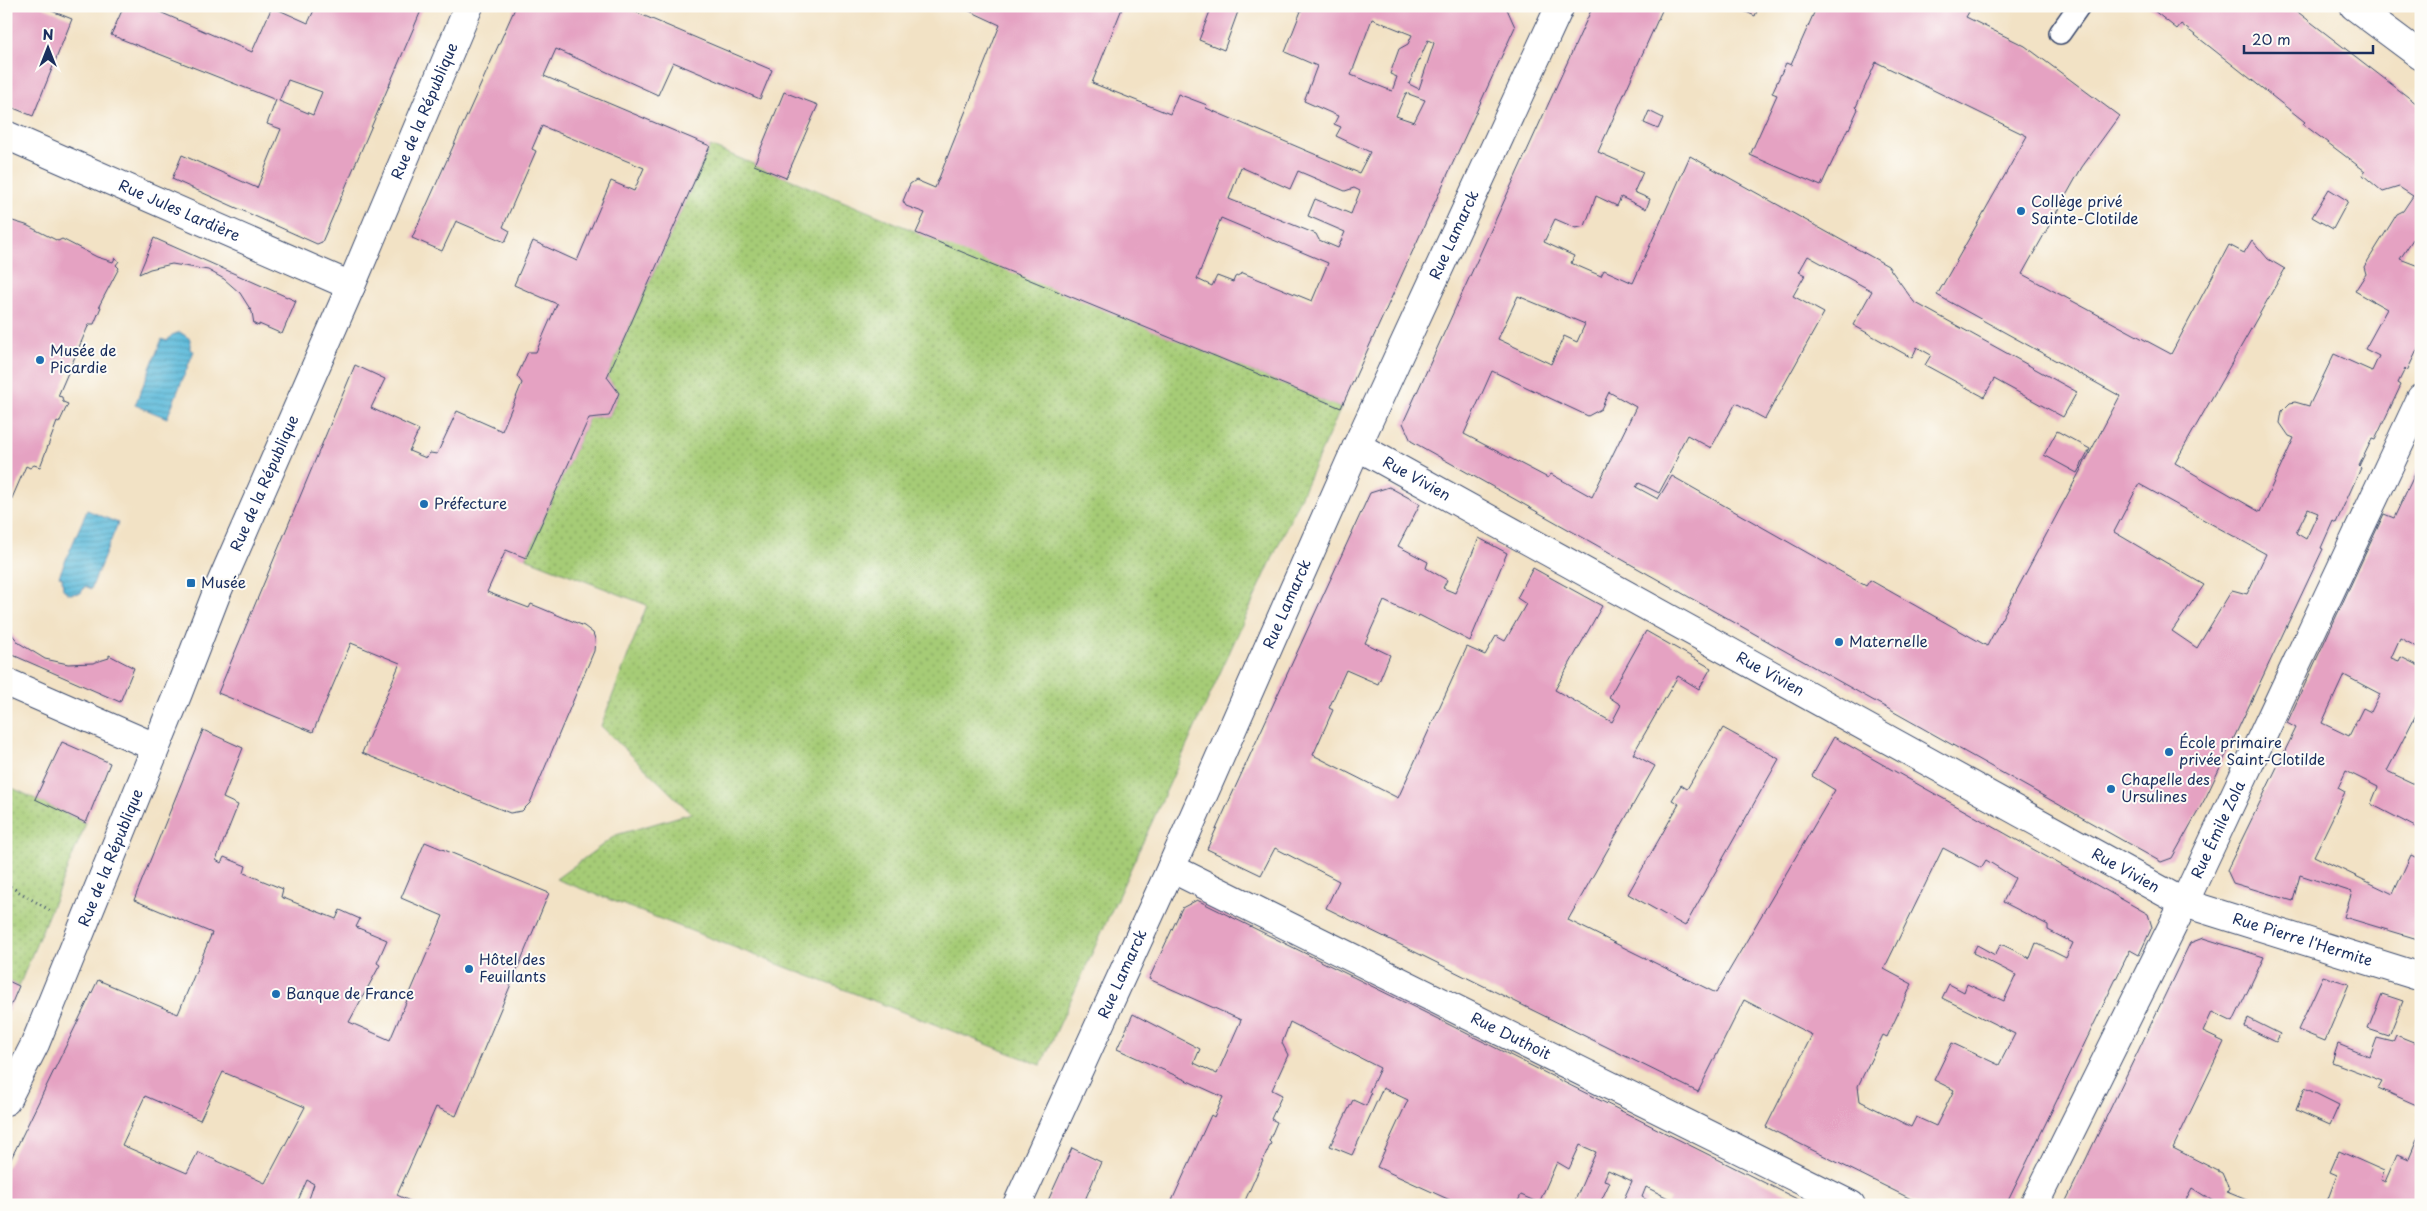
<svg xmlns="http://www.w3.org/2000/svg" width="2427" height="1211" font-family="'Playpen Sans',sans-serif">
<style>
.garden{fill:url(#garden-dots);stroke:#607e6a}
.water{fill:url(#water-rules);stroke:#3b749c}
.building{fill:#e5a2c2;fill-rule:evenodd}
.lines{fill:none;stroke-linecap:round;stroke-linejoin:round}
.lane-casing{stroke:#3b4a6d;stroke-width:24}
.street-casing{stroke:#3b4a6d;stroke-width:30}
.path{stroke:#3b4a6d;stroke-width:3;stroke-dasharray:1 4;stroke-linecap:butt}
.lane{stroke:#fff;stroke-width:21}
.street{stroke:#fff;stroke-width:28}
.poi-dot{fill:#1f6fb2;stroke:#fdfcf7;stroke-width:2}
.labels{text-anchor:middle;stroke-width:4;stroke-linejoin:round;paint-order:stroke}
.street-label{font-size:15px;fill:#1b2f5e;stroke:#fdfcf7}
.poi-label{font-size:15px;fill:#1b2f5e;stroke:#fdfcf7;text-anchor:start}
</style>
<defs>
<pattern id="garden-dots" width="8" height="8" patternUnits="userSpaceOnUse" patternTransform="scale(1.25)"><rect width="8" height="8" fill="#a6cc76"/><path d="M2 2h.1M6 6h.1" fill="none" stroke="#86a664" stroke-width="1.8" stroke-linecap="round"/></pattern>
<pattern id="water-rules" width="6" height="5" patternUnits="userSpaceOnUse" patternTransform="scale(1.25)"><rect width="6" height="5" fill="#5bbada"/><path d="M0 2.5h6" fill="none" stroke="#4a98b4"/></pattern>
</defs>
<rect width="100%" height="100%" fill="#fdfcf7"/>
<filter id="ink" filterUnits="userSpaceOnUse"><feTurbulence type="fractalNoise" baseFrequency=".02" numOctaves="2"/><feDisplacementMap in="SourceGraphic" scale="10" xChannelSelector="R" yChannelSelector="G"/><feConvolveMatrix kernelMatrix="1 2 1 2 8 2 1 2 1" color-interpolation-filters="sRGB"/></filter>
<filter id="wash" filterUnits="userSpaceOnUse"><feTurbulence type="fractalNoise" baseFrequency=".0096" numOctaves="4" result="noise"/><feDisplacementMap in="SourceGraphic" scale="20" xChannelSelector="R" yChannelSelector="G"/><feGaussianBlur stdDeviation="1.12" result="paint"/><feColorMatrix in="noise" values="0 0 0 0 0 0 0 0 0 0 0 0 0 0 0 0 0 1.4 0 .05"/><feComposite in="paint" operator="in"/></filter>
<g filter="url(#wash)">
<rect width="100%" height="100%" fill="#f2e2c5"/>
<!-- garden -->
<g class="garden">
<polygon points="710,146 1341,408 1041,1065 556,879 616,835 691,813 601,726 647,605 526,558 589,418 609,416 619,394 607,377"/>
<polygon points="6,785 86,823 19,986 6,980"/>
</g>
<!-- water -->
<g class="water">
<polygon points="180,332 190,339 190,350 194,351 167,418 135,405 162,339 167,341 172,335"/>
<polygon points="87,510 118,523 91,589 85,586 81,593 69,594 63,589 62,577 59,576"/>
</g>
<g id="blocks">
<!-- building -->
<g class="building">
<polygon points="6,6 39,6 72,19 33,116 6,105"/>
<path d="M 124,6 L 146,6 L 252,52 L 272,7 L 308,23 L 316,6 L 423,6 L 322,242 L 317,244 L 172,179 L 182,155 L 257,188 L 281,129 L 267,124 L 276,100 L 111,35 ZM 288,80 L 322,92 L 313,115 L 279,101 Z"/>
<polygon points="516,6 621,6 772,70 760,99 673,62 658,95 556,49 544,76 710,146 607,377 619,393 609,416 589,418 526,558 506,550 487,592 529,608 531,604 584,626 593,633 595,639 594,651 530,803 522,811 510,813 362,753 400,663 351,643 313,732 218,693 355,365 385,379 371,408 419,430 409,451 426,458 430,453 437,454 457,411 502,431 522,383 517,376 528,352 536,352 557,304 514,285 533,241 577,261 611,181 634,191 644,168 542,126 532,149 536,151 503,227 510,231 505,242 456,221 442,251 412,238"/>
<path d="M 959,6 L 1123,6 L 1092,83 L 1170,114 L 1178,94 L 1207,105 L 1206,108 L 1359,173 L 1370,152 L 1336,136 L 1341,127 L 1334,124 L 1338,116 L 1304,101 L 1317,66 L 1285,52 L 1301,11 L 1290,6 L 1500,6 L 1507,9 L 1515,27 L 1341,408 L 916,233 L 925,213 L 906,206 L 903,201 L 910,184 L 916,180 L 935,188 L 1000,25 ZM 1372,19 L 1412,35 L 1408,44 L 1399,49 L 1390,74 L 1397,77 L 1392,91 L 1351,75 ZM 1428,40 L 1434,43 L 1419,89 L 1409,84 ZM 1406,93 L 1425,100 L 1414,122 L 1396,116 ZM 1241,167 L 1290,189 L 1298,171 L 1345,191 L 1354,188 L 1360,191 L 1351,214 L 1315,199 L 1308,216 L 1345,232 L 1338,248 L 1319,240 L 1316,234 L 1229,199 ZM 1221,218 L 1328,263 L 1312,301 L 1243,273 L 1235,277 L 1233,282 L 1217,276 L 1212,286 L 1197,279 Z"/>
<polygon points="1212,6 1240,6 1224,50 1199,40"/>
<path d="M 1593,6 L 1664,6 L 1598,152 L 1643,172 L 1634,192 L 1650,199 L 1646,209 L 1621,197 L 1617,206 L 1596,196 L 1585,226 L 1576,228 L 1555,219 L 1544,242 L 1574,256 L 1571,263 L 1601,276 L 1604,270 L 1633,283 L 1690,156 L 1888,266 L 1914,302 L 2077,392 L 2063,417 L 1994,379 L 1984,397 L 1925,365 L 1931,355 L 1917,347 L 1912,358 L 1853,325 L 1872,291 L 1808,256 L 1799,272 L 1805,275 L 1793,296 L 1824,313 L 1765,419 L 1736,403 L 1711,448 L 1687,435 L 1677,454 L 1679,456 L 1659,493 L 1639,483 L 1636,487 L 1658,499 L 1672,476 L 1866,586 L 1870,580 L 1987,646 L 2120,396 L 1937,295 L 2027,136 L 1876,62 L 1856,107 L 1858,109 L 1849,129 L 1848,128 L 1821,186 L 1750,155 L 1777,95 L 1772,93 L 1786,63 L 1791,65 L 1817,6 L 1958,6 L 1969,12 L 1966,17 L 2025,46 L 2119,116 L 2082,167 L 2022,274 L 2171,354 L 2229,245 L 2244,253 L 2252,240 L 2268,259 L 2285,269 L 2175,463 L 2260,512 L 2294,438 L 2289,436 L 2280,423 L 2282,411 L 2290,403 L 2295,402 L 2309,406 L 2334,354 L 2372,371 L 2379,356 L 2365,349 L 2387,309 L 2355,291 L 2366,274 L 2364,267 L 2397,214 L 2403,211 L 2413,196 L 2399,187 L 2383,192 L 2363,175 L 2365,171 L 2303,124 L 2305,122 L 2181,24 L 2177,29 L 2148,6 L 2290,6 L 2421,107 L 2421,227 L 2400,259 L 2421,267 L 2421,342 L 2407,371 L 2405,369 L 2398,383 L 2401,385 L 2375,440 L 2372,439 L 2359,466 L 2361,468 L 2336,523 L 2333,521 L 2321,548 L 2323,549 L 2206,797 L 2172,858 L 2161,862 L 1411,441 L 1403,423 ZM 1518,296 L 1585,324 L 1577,342 L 1564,336 L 1551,364 L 1498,339 ZM 1492,371 L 1588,416 L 1601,409 L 1609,392 L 1636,407 L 1592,497 L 1551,474 L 1548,478 L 1464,434 ZM 2139,484 L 2266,554 L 2247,594 L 2232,590 L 2197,648 L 2172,631 L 2204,585 L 2114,532 ZM 2308,509 L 2318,513 L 2306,539 L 2296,533 Z"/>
<polygon points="1733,6 1759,6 1755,16"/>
<polygon points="784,92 818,105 786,178 754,165"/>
<polygon points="1649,111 1663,118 1658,129 1644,123"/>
<polygon points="2329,189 2348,201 2333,229 2312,217"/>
<polygon points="6,219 26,225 58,241 62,239 97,257 113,262 115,258 119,261 116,265 119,268 99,306 101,307 94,324 89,324 58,396 62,397 63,402 68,404 59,423 57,422 40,467 34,465 30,468 26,466 6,512"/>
<polygon points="154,238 296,301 282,334 259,324 259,326 254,324 252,312 240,293 224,279 208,270 172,264 150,269 139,274"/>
<polygon points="2057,431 2090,449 2077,473 2044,455"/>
<path d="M 2421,461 L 2421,649 L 2400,638 L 2391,658 L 2399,661 L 2401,657 L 2421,667 L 2421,705 L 2387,771 L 2421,787 L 2421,830 L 2371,804 L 2378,787 L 2346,771 L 2338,788 L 2345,792 L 2314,856 L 2393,894 L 2411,855 L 2421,860 L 2421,940 L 2344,917 L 2352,892 L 2300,875 L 2293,901 L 2233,883 L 2227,870 L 2296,728 L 2287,723 L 2354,578 L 2384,514 L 2394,518 ZM 2344,675 L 2380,694 L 2371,712 L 2363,708 L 2349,736 L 2322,723 Z"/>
<path d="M 1389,487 L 1420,504 L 1398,546 L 1428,562 L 1426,568 L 1447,580 L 1443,588 L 1455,593 L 1479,538 L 1507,553 L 1470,641 L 1419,615 L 1418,617 L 1384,601 L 1365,643 L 1390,655 L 1378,684 L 1346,670 L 1329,708 L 1333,710 L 1313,755 L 1398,798 L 1467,647 L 1485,655 L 1496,636 L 1505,641 L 1526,604 L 1517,598 L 1533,568 L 1602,606 L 1555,690 L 1612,722 L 1621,705 L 1609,697 L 1646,631 L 1711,668 L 1699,689 L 1678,676 L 1633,754 L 1655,766 L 1568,920 L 1716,993 L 1835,790 L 1812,776 L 1834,737 L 2148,914 L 2152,927 L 2139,955 L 2130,950 L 2006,1205 L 1923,1205 L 1766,1127 L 1812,1035 L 1744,1000 L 1698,1092 L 1326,908 L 1339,881 L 1275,848 L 1261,875 L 1207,849 L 1370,493 ZM 1943,848 L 1981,868 L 1986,860 L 2015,878 L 2003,902 L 2048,925 L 2048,930 L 2073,943 L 2066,958 L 2036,943 L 2030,958 L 2001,944 L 1995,955 L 1977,945 L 1973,953 L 2016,975 L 2004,1001 L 1967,984 L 1964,992 L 1949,984 L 1942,998 L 2015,1034 L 1999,1065 L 1952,1043 L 1934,1080 L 1954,1090 L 1936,1126 L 1916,1117 L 1911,1127 L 1860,1101 L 1858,1086 L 1883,1035 L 1887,1037 L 1912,984 L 1884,969 Z"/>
<polygon points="6,627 19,643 45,659 68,664 93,663 109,658 109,655 134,668 120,702 6,652"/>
<polygon points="1723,728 1779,759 1685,926 1628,894 1679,804 1672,800 1681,785 1687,789"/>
<path d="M 203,730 L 243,748 L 223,798 L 238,805 L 216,860 L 221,863 L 224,857 L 246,866 L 244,873 L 283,889 L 281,897 L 336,919 L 340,910 L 360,919 L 356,927 L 387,940 L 377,963 L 380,965 L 349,1022 L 390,1040 L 443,916 L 401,898 L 425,842 L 549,893 L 456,1116 L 436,1107 L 397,1195 L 418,1205 L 307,1205 L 314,1184 L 307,1180 L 296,1205 L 6,1205 L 6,1169 L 98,980 L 178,1014 L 212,933 L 134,900 ZM 223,1072 L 305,1107 L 265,1183 L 198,1152 L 187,1173 L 122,1145 L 145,1096 L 200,1120 Z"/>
<polygon points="62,742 110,763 86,823 35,799"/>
<polygon points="1197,900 1420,1010 1809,1205 1667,1205 1670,1199 1646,1187 1642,1197 1647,1200 1645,1205 1621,1205 1632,1181 1608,1170 1604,1180 1610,1182 1599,1205 1573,1205 1596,1152 1580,1145 1569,1169 1557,1162 1539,1203 1521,1195 1516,1205 1461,1205 1377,1167 1408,1100 1383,1088 1352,1155 1330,1146 1353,1100 1366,1106 1371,1094 1369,1092 1380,1068 1290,1022 1282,1043 1288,1055 1272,1090 1282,1095 1271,1119 1277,1122 1269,1141 1271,1143 1243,1205 1170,1205 1211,1115 1214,1117 1223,1097 1117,1049 1133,1014 1200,1049 1194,1063 1217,1074 1241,1020 1149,979 1182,908"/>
<polygon points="2203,938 2264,957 2233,1022 2212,1012 2203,1032 2224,1042 2173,1148 2222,1173 2229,1189 2227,1192 2259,1205 2219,1205 2192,1188 2183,1205 2064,1205 2190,943"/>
<polygon points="2323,976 2349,984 2325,1041 2298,1030"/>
<polygon points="6,980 19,986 6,1017"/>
<polygon points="2382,994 2403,1001 2389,1036 2368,1029"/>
<polygon points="2248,1018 2280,1034 2276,1042 2245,1027"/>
<polygon points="2396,1035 2421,1045 2421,1107 2378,1088 2382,1081 2332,1062 2338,1044 2370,1057 2377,1038 2393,1042"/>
<polygon points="2305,1088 2339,1105 2330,1125 2296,1110"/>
<polygon points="2421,1130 2421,1205 2326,1204 2337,1175 2330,1172 2339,1151 2384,1171 2381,1180 2385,1182 2397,1154 2409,1159"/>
<polygon points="1072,1148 1101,1162 1085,1200 1095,1205 1046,1205"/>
</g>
</g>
</g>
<g filter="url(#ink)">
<use href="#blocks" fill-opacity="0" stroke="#3b4a6d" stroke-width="1"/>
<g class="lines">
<defs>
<polyline id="lane" points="2060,33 2079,6"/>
<g id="street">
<polyline points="2354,6 2421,56"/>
<path id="s1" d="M 6,135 L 351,286"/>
<path id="s2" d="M 1357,446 L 2184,903 L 2421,977"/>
<polyline points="6,682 155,747"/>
<path id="s3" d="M 1171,868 L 1851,1205"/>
<path id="s4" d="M 6,1101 L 35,1044 L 178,693 L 217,592 L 351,286 L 469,6"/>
<path id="s5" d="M 1017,1205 L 1171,868 L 1357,446 L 1560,6"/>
<path id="s6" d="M 2034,1205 L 2184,903 L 2421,398"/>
</g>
</defs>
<!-- lane casing -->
<use href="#lane" class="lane-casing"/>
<!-- street casing -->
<use href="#street" class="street-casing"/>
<!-- path -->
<polyline class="path" points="6,884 51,911"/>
<!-- lane -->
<use href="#lane" class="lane"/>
<!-- street -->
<use href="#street" class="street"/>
</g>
</g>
<!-- markers -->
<g class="poi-dot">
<circle cx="2021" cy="211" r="5"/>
<circle cx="40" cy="360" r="5"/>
<circle cx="424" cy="504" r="5"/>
<rect x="186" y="578" width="10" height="10" rx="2.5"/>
<circle cx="1839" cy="642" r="5"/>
<circle cx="2169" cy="752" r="5"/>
<circle cx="2111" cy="789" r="5"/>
<circle cx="469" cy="969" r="5"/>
<circle cx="276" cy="994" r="5"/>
</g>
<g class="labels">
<!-- street labels -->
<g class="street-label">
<text dy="5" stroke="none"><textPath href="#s4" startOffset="1075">Rue de la République</textPath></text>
<text dy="5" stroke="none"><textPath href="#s1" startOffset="189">Rue Jules Lardière</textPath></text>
<text dy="5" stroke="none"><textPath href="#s5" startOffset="1064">Rue Lamarck</textPath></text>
<text dy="5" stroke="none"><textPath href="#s2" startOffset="68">Rue Vivien</textPath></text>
<text dy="5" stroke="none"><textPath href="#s4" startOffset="670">Rue de la République</textPath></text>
<text dy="5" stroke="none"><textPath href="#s5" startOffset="659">Rue Lamarck</textPath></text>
<text dy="5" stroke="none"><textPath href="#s2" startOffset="472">Rue Vivien</textPath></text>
<text dy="5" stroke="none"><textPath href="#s6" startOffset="418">Rue Émile Zola</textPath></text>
<text dy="5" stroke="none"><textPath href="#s4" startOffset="265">Rue de la République</textPath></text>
<text dy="5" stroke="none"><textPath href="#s2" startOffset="878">Rue Vivien</textPath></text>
<text dy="5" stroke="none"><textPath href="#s2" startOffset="1069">Rue Pierre l'Hermite</textPath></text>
<text dy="5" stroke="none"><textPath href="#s5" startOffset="254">Rue Lamarck</textPath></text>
<text dy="5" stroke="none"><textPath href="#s3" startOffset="379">Rue Duthoit</textPath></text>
</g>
<!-- poi labels -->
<g class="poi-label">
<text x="2031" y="207">Collège privé<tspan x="2031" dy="17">Sainte-Clotilde</tspan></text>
<text x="50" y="356">Musée de<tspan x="50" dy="17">Picardie</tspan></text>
<text x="434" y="509">Préfecture</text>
<text x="201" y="588">Musée</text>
<text x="1849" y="647">Maternelle</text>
<text x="2179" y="748">École primaire<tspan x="2179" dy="17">privée Saint-Clotilde</tspan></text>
<text x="2121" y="785">Chapelle des<tspan x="2121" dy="17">Ursulines</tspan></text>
<text x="479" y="965">Hôtel des<tspan x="479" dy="17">Feuillants</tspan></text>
<text x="286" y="999">Banque de France</text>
</g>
</g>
<!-- margin -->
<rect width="2427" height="1211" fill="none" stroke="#fdfcf7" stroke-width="25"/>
<!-- north arrow -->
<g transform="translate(48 48)" stroke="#fdfcf7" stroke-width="4" paint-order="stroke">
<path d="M0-4L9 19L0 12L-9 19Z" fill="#1b2f5e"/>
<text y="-8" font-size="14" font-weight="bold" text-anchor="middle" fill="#1b2f5e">N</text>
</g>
<!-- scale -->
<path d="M2244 45v8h129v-8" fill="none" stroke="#1b2f5e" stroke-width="2.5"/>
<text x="2252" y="45" font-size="15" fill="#1b2f5e" stroke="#fdfcf7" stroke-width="4" paint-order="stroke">20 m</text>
</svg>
